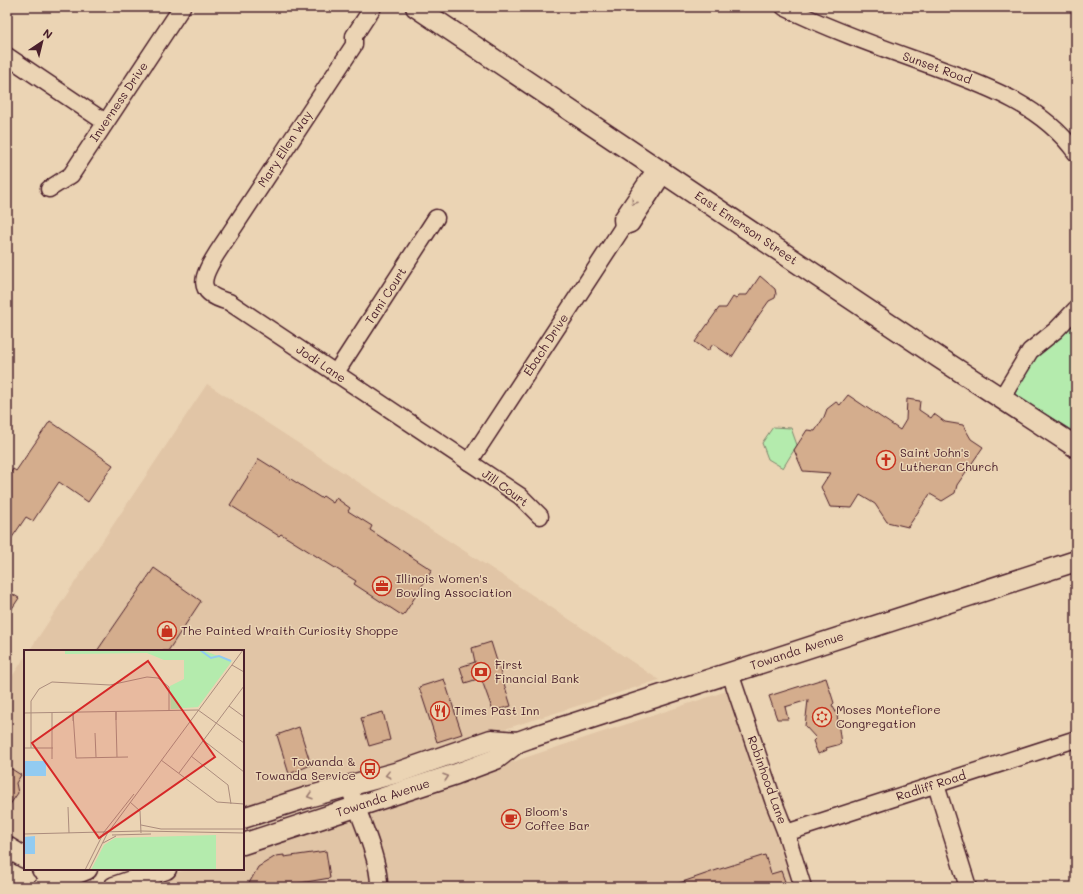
<svg xmlns="http://www.w3.org/2000/svg" width="1083" height="894" font-family="Mali,sans-serif">
<style>
.built{fill:#e1c5a6}
.green{fill:#b4ebad;stroke:#7f856c}
.building{fill:#d4ad8d;stroke:#4a1f2b}
.lines{fill:none;stroke-linecap:round;stroke-linejoin:round}
.minor-casing{stroke:#4a1f2b;stroke-width:19}
.major-casing{stroke:#4a1f2b;stroke-width:23}
.minor{stroke:#ebd4b4;stroke-width:16}
.major{stroke:#ebd4b4;stroke-width:20}
.oneway{stroke:#9a7a70}
.labels{text-anchor:middle;stroke-width:3;stroke-linejoin:round;paint-order:stroke}
.street-label{font-size:12px;fill:#4a1f2b;stroke:#ebd4b4}
.poi-label{font-size:12px;fill:#4a1f2b;stroke:#ebd4b4;text-anchor:start}
.inset-river{fill:none;stroke:#92cbf1;stroke-width:2}
.inset-road{fill:none;stroke:#ab8c7d;stroke-width:1}
.view{fill:#d62828;fill-opacity:0.15;stroke:#d62828;stroke-width:2}
.inset-edge{fill:none;stroke:#4a1f2b;stroke-width:2}
</style>
<rect width="100%" height="100%" fill="#ebd4b4"/>
<filter id="ink" filterUnits="userSpaceOnUse"><feTurbulence type="fractalNoise" baseFrequency=".025" numOctaves="2"/><feDisplacementMap in="SourceGraphic" scale="8" xChannelSelector="R" yChannelSelector="G"/><feConvolveMatrix kernelMatrix="1 2 1 2 8 2 1 2 1" color-interpolation-filters="sRGB"/></filter>
<g filter="url(#ink)">
<!-- built -->
<g class="built">
<polygon points="207,384 563,615 659,680 243,812 243,651 29,651"/>
<polygon points="25,657 25,849 7,838 7,684"/>
<polygon points="742,686 808,887 148,887 153,883 170,874 190,869 243,869 243,851"/>
</g>
<!-- green -->
<g class="green">
<polygon points="1076,316 1076,433 1019,398 1016,396 1014,391 1024,369"/>
<polygon points="773,427 791,428 797,445 783,468 768,459 762,443"/>
</g>
<!-- building -->
<g class="building">
<polygon points="760,276 775,289 776,294 775,298 769,301 759,315 732,357 713,344 708,351 695,342 719,308 726,308 733,297 736,299 739,295 747,295"/>
<polygon points="848,395 900,430 906,420 907,399 920,401 919,410 931,418 934,414 945,422 963,425 971,439 983,447 957,485 955,493 942,501 930,494 908,527 887,522 875,504 860,495 852,508 830,507 821,487 830,473 803,471 794,450 807,430 815,431 824,417 827,409 836,402 840,405"/>
<polygon points="50,421 113,465 88,502 59,482 33,521 26,517 7,545 7,479 13,469 16,471"/>
<polygon points="259,459 321,498 323,496 333,503 336,498 350,508 348,511 372,526 370,530 432,570 403,616 354,584 356,581 281,534 279,536 230,505"/>
<polygon points="154,568 201,601 168,651 97,651"/>
<polygon points="7,591 19,598 7,616"/>
<polygon points="491,642 511,706 493,711 481,678 465,683 460,667 475,662 472,648"/>
<polygon points="826,678 834,703 832,705 837,714 841,744 826,748 827,750 818,754 813,741 816,738 805,726 808,700 785,707 788,719 777,719 769,696"/>
<polygon points="444,679 462,734 437,742 419,687"/>
<polygon points="383,712 390,740 369,746 361,718"/>
<polygon points="299,727 311,765 289,774 277,735"/>
<polygon points="7,766 21,775 16,783 18,793 7,809"/>
<polygon points="326,851 330,878 288,885 288,887 247,887 258,867 276,856 284,855 284,857"/>
<polygon points="765,855 771,874 781,871 787,887 743,887 742,884 732,887 671,887 671,886 717,870"/>
</g>
<g class="lines">
<defs>
<g id="minor">
<path d="M 373,7 L 354,36 L 354,45 L 217,253 C 202,277 194,293 229,302 L 520,496 L 540,516"/>
<path d="M 784,7 C 827,28 871,44 916,60 C 974,82 1038,100 1076,153"/>
<polyline points="7,56 105,122"/>
<polyline points="658,174 651,176 622,219 623,227 631,224 659,181 658,174 660,171"/>
<polyline points="49,189 71,175 182,7"/>
<polyline points="335,374 436,218"/>
<polyline points="1001,399 1030,351 1056,330 1076,309"/>
<polyline points="469,462 623,227"/>
<polyline points="730,673 773,800 786,833 803,887"/>
<path d="M 348,785 C 358,812 380,860 379,887"/>
<polyline points="936,785 968,887"/>
<polyline points="786,833 1076,739"/>
</g>
<g id="major">
<polyline points="416,7 938,357 1076,447"/>
<polyline points="243,818 308,797 399,772 491,740 518,742"/>
<polyline points="243,844 456,774 496,759 518,742 529,738 1076,561"/>
<polyline points="7,847 25,858"/>
<polyline points="42,869 68,886"/>
<polyline points="43,887 87,869"/>
<polyline points="114,887 166,869"/>
</g>
</defs>
<!-- minor casing -->
<use href="#minor" class="minor-casing"/>
<!-- major casing -->
<use href="#major" class="major-casing"/>
<!-- minor -->
<use href="#minor" class="minor"/>
<!-- major -->
<use href="#major" class="major"/>
</g>
<!-- one-way arrows -->
<defs><path id="oneway-chevron" d="M-2-3.5L2.5 0L-2 3.5" fill="none" stroke-width="1.6" stroke-linecap="round" stroke-linejoin="round"/></defs>
<g class="oneway">
<use href="#oneway-chevron" transform="translate(634 202) rotate(124)"/>
<use href="#oneway-chevron" transform="translate(388 775) rotate(166)"/>
<use href="#oneway-chevron" transform="translate(446 777) rotate(-18)"/>
<use href="#oneway-chevron" transform="translate(310 796) rotate(163)"/>
</g>
</g>
<!-- icons -->
<defs>
<symbol id="church-ring" viewBox="-11 -11 22 22"><circle r="9.5" fill="#ebd4b4" stroke="#c8321e" stroke-width="1.5"/><path d="M-1.2-6h2.4v3.5h3.3v2.4h-3.3V6h-2.4V-.1h-3.3v-2.4h3.3Z" fill="#c8321e"/></symbol>
<symbol id="office-ring" viewBox="-11 -11 22 22"><circle r="9.5" fill="#ebd4b4" stroke="#c8321e" stroke-width="1.5"/><path d="M-6-3h4V-5.5h4V-3h4V5H-6ZM-1-4.5V-3h2v-1.5ZM-6 0V1H6V0Z" fill="#c8321e"/></symbol>
<symbol id="shop-ring" viewBox="-11 -11 22 22"><circle r="9.5" fill="#ebd4b4" stroke="#c8321e" stroke-width="1.5"/><path d="M-5-2.5h2.3a2.7 3.5 0 0 1 5.4 0H5L5.5 6h-11ZM-1.5-2.5h3a1.5 2.3 0 0 0-3 0Z" fill="#c8321e"/></symbol>
<symbol id="bank-ring" viewBox="-11 -11 22 22"><circle r="9.5" fill="#ebd4b4" stroke="#c8321e" stroke-width="1.5"/><path d="M-6-4H6V4H-6ZM0-2.3a2.3 2.3 0 1 0 0 4.6a2.3 2.3 0 1 0 0-4.6Z" fill="#c8321e"/></symbol>
<symbol id="restaurant-ring" viewBox="-11 -11 22 22"><circle r="9.5" fill="#ebd4b4" stroke="#c8321e" stroke-width="1.5"/><path d="M-5-6h1v4h1v-4h1v4h1v-4h1v5L-1.5 .5V6h-2V.5L-5-1ZM5-6V6H3V1.5H1.5Q1.5-4 5-6Z" fill="#c8321e"/></symbol>
<symbol id="synagogue-ring" viewBox="-11 -11 22 22"><circle r="9.5" fill="#ebd4b4" stroke="#c8321e" stroke-width="1.5"/><path d="M0-6.5L5.6 3.2H-5.6ZM0 6.5L5.6-3.2H-5.6Z" fill="#c8321e"/></symbol>
<symbol id="bus-ring" viewBox="-11 -11 22 22"><circle r="9.5" fill="#ebd4b4" stroke="#c8321e" stroke-width="1.5"/><path d="M-5-6H5V4H4V6H2V4H-2V6H-4V4H-5ZM-3.5-4V0h7V-4ZM-3.5 1.2v1.5H-2V1.2ZM2 1.2v1.5H3.5V1.2Z" fill="#c8321e"/></symbol>
<symbol id="cafe-ring" viewBox="-11 -11 22 22"><circle r="9.5" fill="#ebd4b4" stroke="#c8321e" stroke-width="1.5"/><path d="M-5.5-4.5H6V0H3Q3 3.5 0 3.5H-2.5Q-5.5 3.5-5.5 0ZM3-3.2v2h1.7v-2ZM-6 4.5H4V6H-6Z" fill="#c8321e"/></symbol>
</defs>
<g fill-rule="evenodd">
<use href="#church-ring" x="875" y="449" width="22" height="22"/>
<use href="#office-ring" x="371" y="575" width="22" height="22"/>
<use href="#shop-ring" x="156" y="620" width="22" height="22"/>
<use href="#bank-ring" x="470" y="661" width="22" height="22"/>
<use href="#restaurant-ring" x="429" y="700" width="22" height="22"/>
<use href="#synagogue-ring" x="811" y="706" width="22" height="22"/>
<use href="#bus-ring" x="359" y="758" width="22" height="22"/>
<use href="#cafe-ring" x="500" y="808" width="22" height="22"/>
</g>
<g class="labels">
<!-- street labels -->
<g class="street-label">
<text transform="translate(937 68) rotate(20)" y="4">Sunset Road</text>
<text transform="translate(119 102) rotate(-56)" y="4">Inverness Drive</text>
<text transform="translate(285 149) rotate(-57)" y="4">Mary Ellen Way</text>
<text transform="translate(746 228) rotate(34)" y="4">East Emerson Street</text>
<text transform="translate(386 296) rotate(-57)" y="4">Tami Court</text>
<text transform="translate(546 345) rotate(-57)" y="4">Ebach Drive</text>
<text transform="translate(321 364) rotate(34)" y="4">Jodi Lane</text>
<text transform="translate(505 488) rotate(36)" y="4">Jill Court</text>
<text transform="translate(797 651) rotate(-18)" y="4">Towanda Avenue</text>
<text transform="translate(767 780) rotate(70)" y="4">Robinhood Lane</text>
<text transform="translate(931 786) rotate(-18)" y="4">Radliff Road</text>
<text transform="translate(383 798) rotate(-18)" y="4">Towanda Avenue</text>
</g>
<!-- poi labels -->
<g class="poi-label">
<text x="900" y="457">Saint John's<tspan x="900" dy="14">Lutheran Church</tspan></text>
<text x="396" y="583">Illinois Women's<tspan x="396" dy="14">Bowling Association</tspan></text>
<text x="181" y="635">The Painted Wraith Curiosity Shoppe</text>
<text x="495" y="669">First<tspan x="495" dy="14">Financial Bank</tspan></text>
<text x="836" y="714">Moses Montefiore<tspan x="836" dy="14">Congregation</tspan></text>
<text x="454" y="715">Times Past Inn</text>
<text x="356" y="766" text-anchor="end">Towanda &amp;<tspan x="356" dy="14">Towanda Service</tspan></text>
<text x="525" y="816">Bloom's<tspan x="525" dy="14">Coffee Bar</tspan></text>
</g>
</g>
<!-- overview -->
<g transform="translate(24 650)">
<rect width="220" height="220" fill="#ebd4b4"/>
<path d="M 41,0 L 178,0 L 208,11 L 174,57 L 147,59 L 146,36 L 160,29 L 160,10 L 140,10 L 123,3 L 41,4 ZM 192,185 L 192,220 L 67,220 L 80,195 L 91,188 Z" fill="#b4ebad"/>
<path d="M 0,111 L 22,111 L 22,126 L 0,126 ZM 11,186 L 11,204 L 0,204 L 0,187 Z" fill="#92cbf1"/>
<path class="inset-river" d="M 176,0 L 187,8 L 195,6 L 207,11"/>
<path class="inset-road" d="M 208,15 L 220,22M 205,56 L 220,67M 174,60 L 220,93M 92,61 L 92,70 L 92,62M 0,63 L 174,60M 92,70 L 93,107M 49,71 L 49,63 L 52,108 L 104,107M 71,83 L 72,107M 179,90 L 220,122M 0,98 L 29,98M 7,98 L 7,51 L 15,39 L 28,32 L 86,35 L 123,27 L 134,28 L 145,37 L 145,60M 167,106 L 204,135 L 207,154M 28,109 L 28,63M 137,110 L 193,152 L 220,154M 155,123 L 220,36M 106,152 L 116,161 L 117,183M 44,157 L 45,183M 117,175 L 137,179 L 220,179M 0,184 L 117,181 L 220,183M 88,185 L 127,184M 79,193 L 92,186M 61,220 L 80,182 L 110,144M 65,220 L 83,184 L 219,0"/>
<path class="view" d="M 124,11 L 191,107 L 75,188 L 8,93 Z"/>
<rect width="220" height="220" class="inset-edge"/>
</g>
<!-- margin -->
<rect width="1083" height="894" fill="none" stroke="#ebd4b4" stroke-width="24"/>
<rect x="12" y="12" width="1059" height="870" fill="none" stroke="#4a1f2b" stroke-width="1.5" filter="url(#ink)"/>
<!-- north arrow -->
<g transform="translate(42 42) rotate(35)" stroke="#ebd4b4" stroke-width="3" paint-order="stroke">
<path d="M0-3L7 15L0 10L-7 15Z" fill="#4a1f2b"/>
<text y="-6" font-size="11" font-weight="bold" text-anchor="middle" fill="#4a1f2b">N</text>
</g>
</svg>
